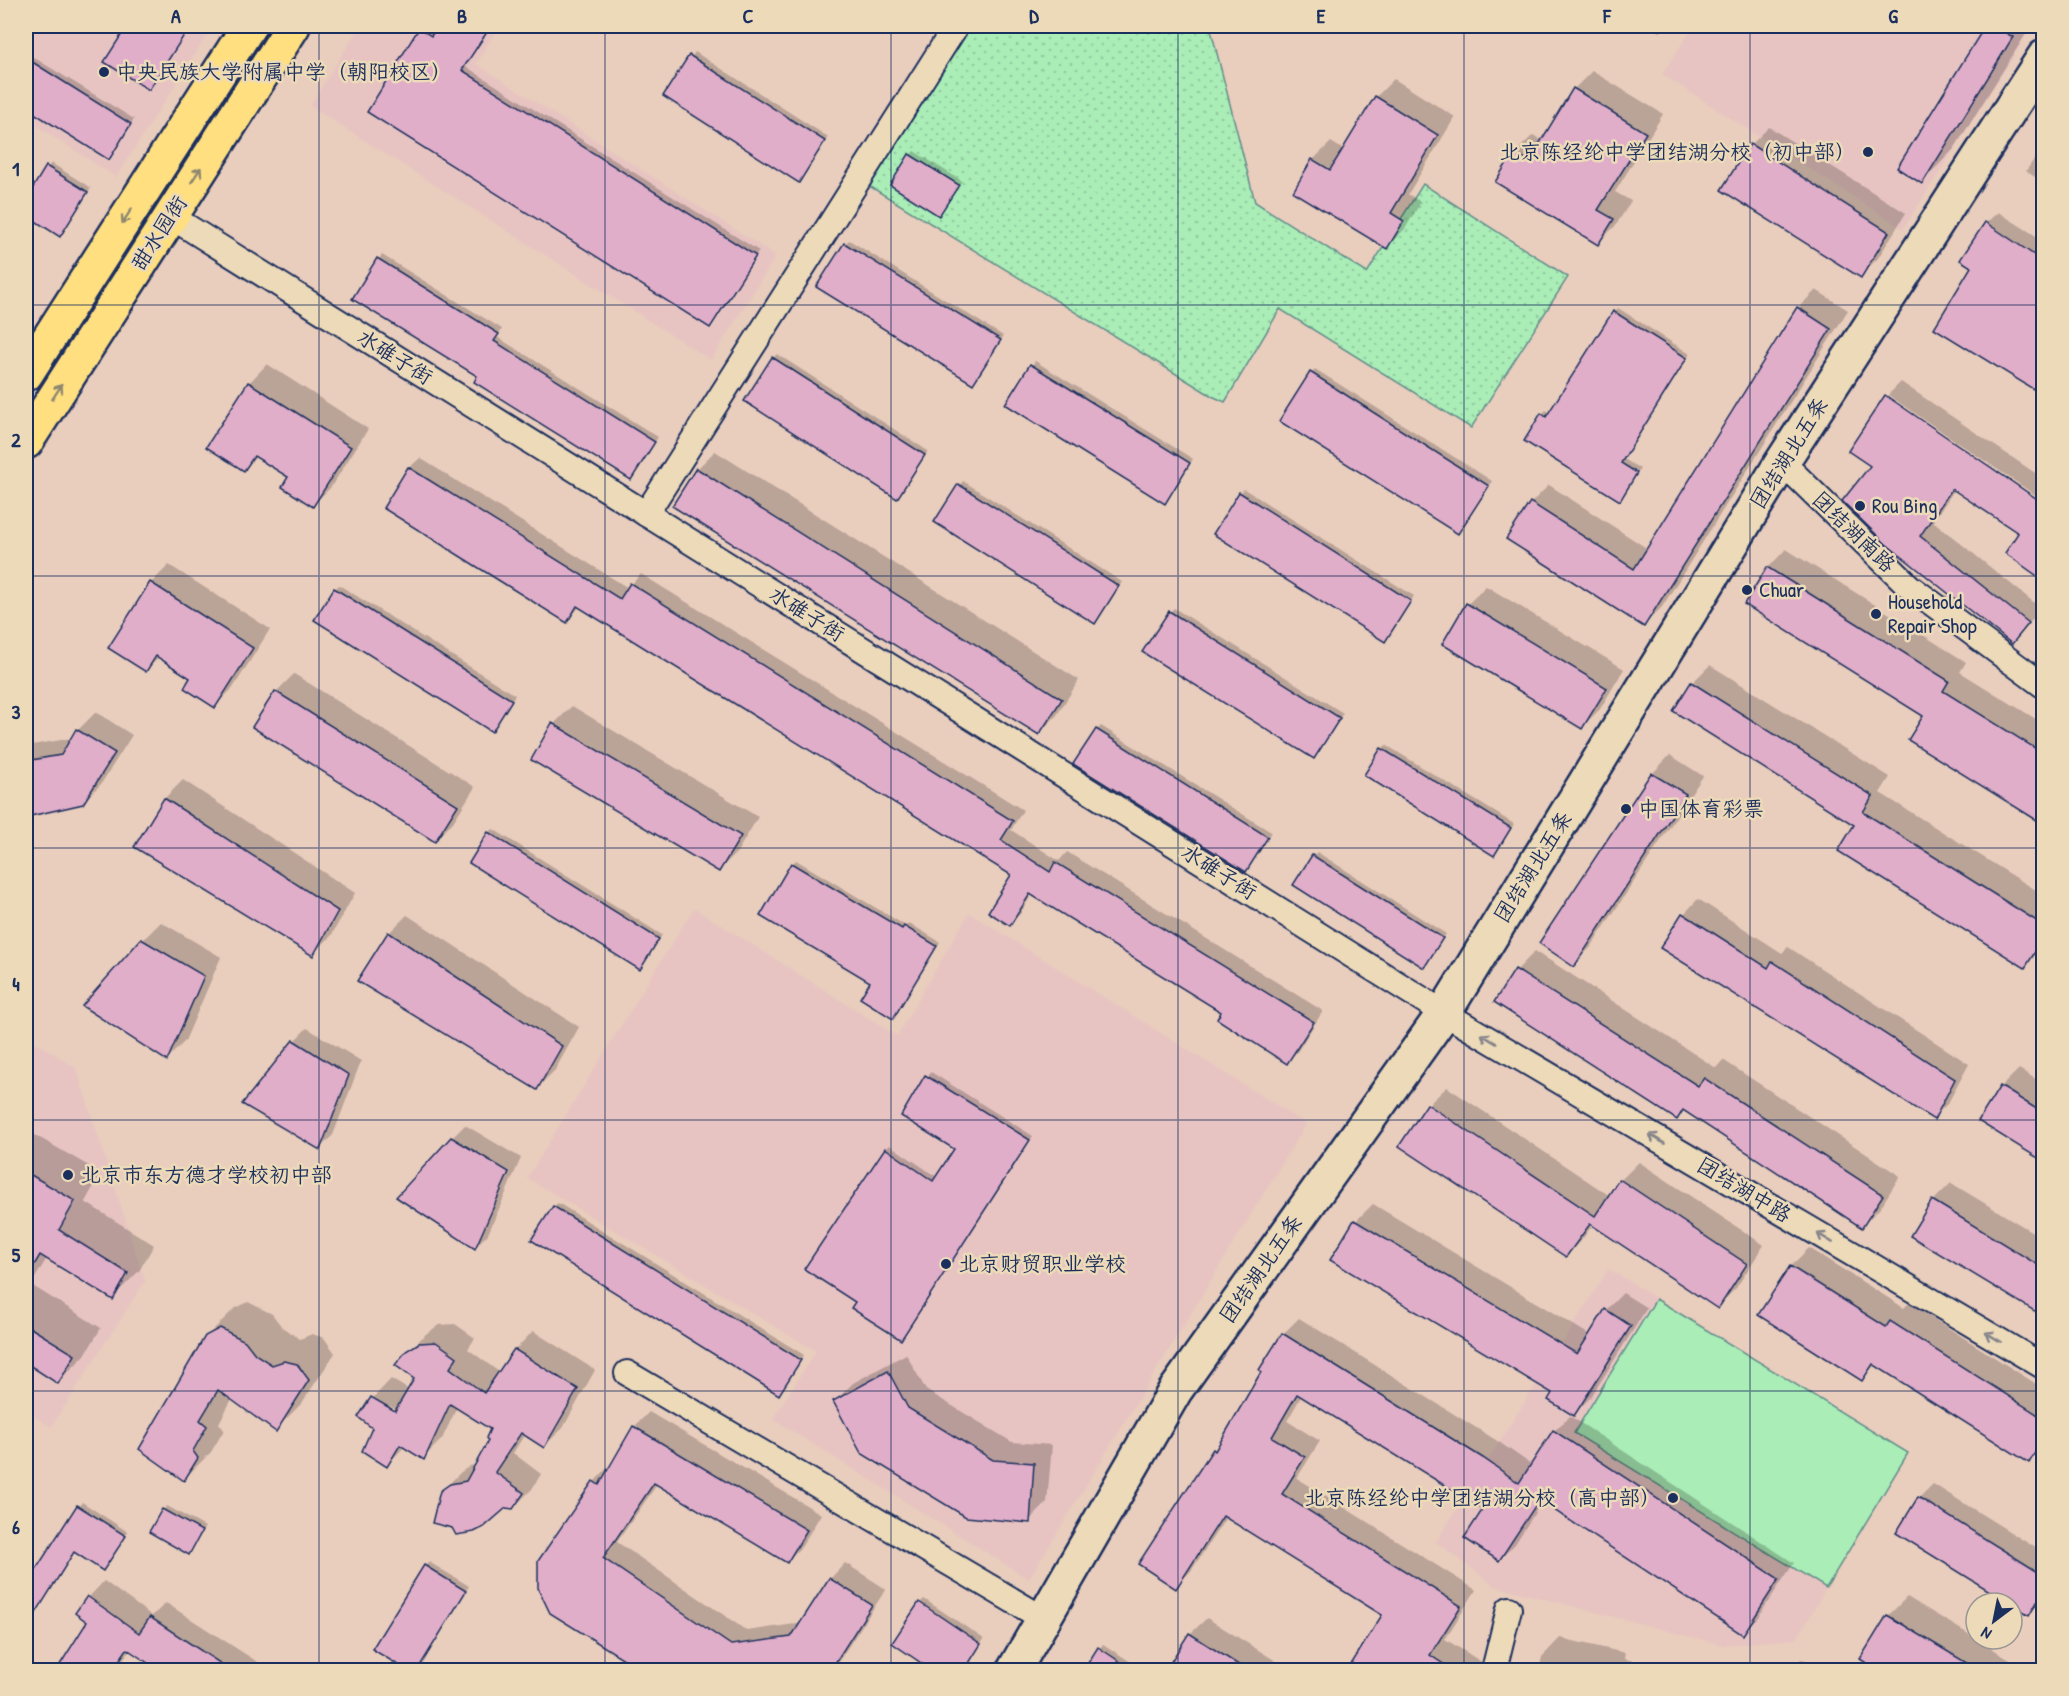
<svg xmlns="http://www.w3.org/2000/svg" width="2069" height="1696" font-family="'Patrick Hand','LXGW WenKai TC',sans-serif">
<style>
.built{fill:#e7c4c1}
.park{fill:url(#park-dots);stroke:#628e8a;stroke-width:1.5}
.garden{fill:#aaedb7;stroke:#628e8a;stroke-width:1.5}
.shadow{fill:#0003;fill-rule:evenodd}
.building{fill:#e1aec9;stroke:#1b2f5e;stroke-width:1.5}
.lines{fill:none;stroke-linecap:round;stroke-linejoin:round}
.street-casing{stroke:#1b2f5e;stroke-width:28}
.secondary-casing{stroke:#1b2f5e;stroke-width:38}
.primary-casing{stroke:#1b2f5e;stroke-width:38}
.street{stroke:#eddab8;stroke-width:24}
.secondary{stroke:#eddab8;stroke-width:33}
.primary{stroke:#ffdf80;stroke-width:33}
.oneway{stroke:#8d876f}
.oneway2{stroke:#84848b}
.grid{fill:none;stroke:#1b2f5e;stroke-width:1.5;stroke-opacity:0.55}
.poi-dot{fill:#1b2f5e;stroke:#eddab8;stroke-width:2}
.labels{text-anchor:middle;stroke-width:5;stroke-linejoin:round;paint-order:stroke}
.poi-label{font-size:21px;fill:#1b2f5e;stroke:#eddab8;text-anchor:start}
.street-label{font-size:21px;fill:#1b2f5e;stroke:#eddab8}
.neatline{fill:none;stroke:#1b2f5e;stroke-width:2}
.grid-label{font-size:20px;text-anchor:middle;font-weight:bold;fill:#1b2f5e}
</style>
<defs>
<pattern id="park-dots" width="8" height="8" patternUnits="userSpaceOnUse" patternTransform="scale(1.5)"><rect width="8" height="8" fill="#aaedb7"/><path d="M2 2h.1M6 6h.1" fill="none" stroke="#92cca0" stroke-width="1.8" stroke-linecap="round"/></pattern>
</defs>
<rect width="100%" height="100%" fill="#e9cdbd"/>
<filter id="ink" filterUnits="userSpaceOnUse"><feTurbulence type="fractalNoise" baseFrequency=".0167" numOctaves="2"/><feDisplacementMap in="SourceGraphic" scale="12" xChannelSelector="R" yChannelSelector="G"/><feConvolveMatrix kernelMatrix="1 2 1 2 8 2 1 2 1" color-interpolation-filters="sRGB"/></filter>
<g filter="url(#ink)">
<!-- built -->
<g class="built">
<polygon points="26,26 213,26 116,177 26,119"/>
<polygon points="360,26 499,26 476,64 776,256 711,360 310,106"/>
<polygon points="1694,26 2009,26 2026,36 1903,229 1662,74"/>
<polygon points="694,908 897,1036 969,913 1306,1124 1029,1579 773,1419 816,1351 527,1178"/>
<polygon points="26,1036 76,1068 145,1281 51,1427 26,1411"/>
<polygon points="1609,1269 1908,1453 1826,1588 1797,1639 1723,1645 1495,1586 1436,1542"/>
</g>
<!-- park -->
<polygon class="park" points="946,26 1210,26 1255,202 1367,273 1423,184 1568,277 1471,428 1280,309 1225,402 1212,396 853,176"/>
<!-- garden -->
<polygon class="garden" points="1656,1299 1908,1453 1826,1588 1574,1433"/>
<!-- shadow -->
<g class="shadow">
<polygon points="129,26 190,26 149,88 106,62"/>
<polygon points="423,26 435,32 440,26 491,26 465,66 759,251 710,326 420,29"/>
<polygon points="1650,26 1667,26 1660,32"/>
<polygon points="1987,26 2031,26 1954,149 1922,182 1899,168"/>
<polygon points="695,52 828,137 802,177 665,96"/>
<polygon points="33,57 134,119 109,158 26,106 26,66"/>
<polygon points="1592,71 1663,114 1615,192 1631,201 1616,225 1598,243 1515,153 1533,135 1543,141 1574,89"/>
<polygon points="1394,79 1455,117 1408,194 1421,202 1405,229 1387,247 1313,160 1331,142 1344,150 1376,97"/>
<polygon points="1769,127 1906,213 1878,258 1860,276 1751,145"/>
<polygon points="2044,145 2044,183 2026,171"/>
<polygon points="914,151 962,181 939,214 910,155"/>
<polygon points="51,163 91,188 60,235 26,214 26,202"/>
<polygon points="1998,212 2044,241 2044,377 2033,387 1973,267 1986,223"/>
<polygon points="849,240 1003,336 973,383 845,244"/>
<polygon points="382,255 502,329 497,337 658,437 635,474 631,478 479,376 379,259"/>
<polygon points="1816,290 1848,310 1662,607 1644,625 1531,503 1549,485 1648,549 1798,308"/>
<polygon points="1618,308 1690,354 1624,459 1640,469 1624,495 1542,414 1546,410 1550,413"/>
<polygon points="777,354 928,451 901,493 773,358"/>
<polygon points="1035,361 1193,459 1165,502 1007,404"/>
<polygon points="267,364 368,429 331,487 313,505 290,477 257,456 244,470 208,447 249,383"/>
<polygon points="1315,369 1492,481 1461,529 1281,420"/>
<polygon points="1901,382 2044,479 2044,501 1888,395"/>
<polygon points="1887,395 1887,398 2044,504 2044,578 2007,553 2020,533 1955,489 1933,521 2042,609 2012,642 1887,542 1872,465 1850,450"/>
<polygon points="715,451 1079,680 1057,715 1039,733 697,469"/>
<polygon points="420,458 628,588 641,574 1023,810 1011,830 1059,861 1067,852 1323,1011 1297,1052 1286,1062 1223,1012 1032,894 1020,914 1009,924 1013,874 580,606 567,622 409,468"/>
<polygon points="963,481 1122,582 1095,622 960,485"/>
<polygon points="1244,489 1414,596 1388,637 1240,493"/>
<polygon points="1786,549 1966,662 1960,672 2044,724 2044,823 1910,740 1926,715 1768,568"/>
<polygon points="169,565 270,629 233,688 215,706 192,677 160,657 146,670 151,583"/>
<polygon points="339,585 515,695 496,726 492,730 335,589"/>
<polygon points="1486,586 1624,669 1600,709 1582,727 1468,604"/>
<polygon points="1174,608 1343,713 1314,758 1170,612"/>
<polygon points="1710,665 1890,777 1880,793 2044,895 2044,947 2025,966 1856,824 1692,683"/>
<polygon points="294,674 475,787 453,822 435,840 276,692"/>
<polygon points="572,706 758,817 737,852 719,870 554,724"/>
<polygon points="96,712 132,735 101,784 82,803 26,815 26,746 73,738 78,730"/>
<polygon points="1101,726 1271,832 1249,866 1097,730"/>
<polygon points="1386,745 1514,824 1498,850 1382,749"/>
<polygon points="1670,755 1703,776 1591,947 1573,965 1541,943 1652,774"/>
<polygon points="183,780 355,893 331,936 313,954 136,846 165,798"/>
<polygon points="493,829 662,935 643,964 489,833"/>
<polygon points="1317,852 1446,934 1424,966 1313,856"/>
<polygon points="796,860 906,926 909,923 940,942 893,1017 872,981 792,864"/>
<polygon points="1698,899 1782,953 1788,947 1969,1064 1948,1103 1933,1118 1684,914"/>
<polygon points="407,915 579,1027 555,1070 537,1088 389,933"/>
<polygon points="161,922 221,957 185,1041 167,1059 143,940"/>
<polygon points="1535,951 1716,1068 1723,1060 1900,1176 1880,1208 1862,1226 1685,1110 1676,1118 1496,1002 1517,970"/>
<polygon points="307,1028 361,1061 333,1135 320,1148 294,1041"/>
<polygon points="2019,1069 2044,1084 2044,1159 1980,1120 2001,1087"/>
<polygon points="931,1072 1033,1136 905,1334 857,1301 886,1149 890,1145 937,1177 956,1148 903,1116"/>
<polygon points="1447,1087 1610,1196 1621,1180 1639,1162 1764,1245 1736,1288 1717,1307 1593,1224 1584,1237 1566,1256 1428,1105"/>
<polygon points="465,1125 521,1158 488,1234 475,1247 452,1138"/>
<polygon points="28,1131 101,1173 85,1202 154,1245 139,1271 112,1298 47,1258 31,1285 101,1328 85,1355 58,1382 26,1361 26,1212 27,1209 26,1208 26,1133"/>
<polygon points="1951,1183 2044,1239 2044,1315 1912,1235 1933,1201"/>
<polygon points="558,1203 804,1355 783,1389 779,1393 554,1206"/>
<polygon points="1373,1204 1590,1335 1606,1310 1623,1293 1647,1308 1591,1397 1574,1414 1554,1393 1356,1221"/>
<polygon points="1809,1248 1904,1308 1909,1303 2044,1389 2044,1446 2029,1461 1876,1364 1861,1379 1760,1315 1791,1266"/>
<polygon points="248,1302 272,1314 282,1327 300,1339 312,1334 324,1338 335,1353 302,1403 275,1430 232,1399 219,1423 224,1430 211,1452 184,1479 206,1337 234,1309"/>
<polygon points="1299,1318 1499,1442 1532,1465 1554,1431 1570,1416 1794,1563 1758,1617 1742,1633 1543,1500 1515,1544 1499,1560 1485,1509 1302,1395 1287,1421 1320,1441 1297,1478 1476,1590 1445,1639 1483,1663 1479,1670 1360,1670 1384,1615 1227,1516 1191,1571 1175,1587 1214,1450 1222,1443 1283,1334"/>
<path d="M 455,1324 L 475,1338 L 468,1349 L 499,1372 L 515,1350 L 533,1331 L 595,1370 L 563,1428 L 544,1446 L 525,1434 L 513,1453 L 541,1474 L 532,1489 L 513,1508 L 441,1492 L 461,1472 L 470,1466 L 477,1464 L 490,1441 L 492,1429 L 457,1407 L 442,1439 L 423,1458 L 405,1446 L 387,1465 L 374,1428 L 373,1398 L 391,1379 L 409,1390 L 416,1379 L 407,1352 L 427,1333 L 439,1325 ZM 390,1406 L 402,1413 L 390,1410 Z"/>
<polygon points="906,1354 926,1390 1012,1442 1052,1445 1047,1503 1029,1521 835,1401 853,1383"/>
<polygon points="649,1412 821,1514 802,1546 787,1561 658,1483 617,1542 747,1631 802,1623 830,1579 845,1563 886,1589 833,1670 646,1670 539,1561 594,1482 609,1466 611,1467 634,1427"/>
<polygon points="1933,1484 2044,1553 2044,1599 2029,1614 1898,1532 1919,1498"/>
<polygon points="82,1502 128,1532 103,1569 75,1551 26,1629 26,1588"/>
<polygon points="167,1506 205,1527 189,1553 163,1510"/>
<polygon points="429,1562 469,1586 417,1670 425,1566"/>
<polygon points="104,1581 152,1616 166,1603 270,1670 163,1670 130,1649 116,1670 58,1670 89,1622 77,1613 89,1597"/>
<polygon points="1907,1597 2028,1670 1882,1670 1863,1659 1888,1616"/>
<polygon points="924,1599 984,1639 964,1670 920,1603"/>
<polygon points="1207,1618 1290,1670 1177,1670 1190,1634"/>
<polygon points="1560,1638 1625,1653 1624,1659 1680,1670 1539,1670 1542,1657"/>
<polygon points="1103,1644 1143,1670 1085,1670"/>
<polygon points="1801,1659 1848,1670 1790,1670"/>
</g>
<!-- building -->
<g class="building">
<polygon points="127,26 190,26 149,90 104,62"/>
<polygon points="438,26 491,26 462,70 756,256 710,328 367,112 419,28 431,36"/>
<polygon points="1985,26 1994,26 2013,37 1922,184 1897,168"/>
<polygon points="689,55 825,141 799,183 663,96"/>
<polygon points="26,58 131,124 109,160 26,108"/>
<polygon points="1573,88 1646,133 1598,210 1614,219 1598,245 1495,182 1514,152 1529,161"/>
<polygon points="1375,96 1438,135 1391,213 1404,221 1387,249 1293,192 1312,159 1330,170"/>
<polygon points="1750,144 1889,232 1861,278 1721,190"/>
<polygon points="909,154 959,185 939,216 890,185"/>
<polygon points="46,166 88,192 60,237 26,215 26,199"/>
<polygon points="1985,222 2043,261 2043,372 2033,389 1934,328 1971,267 1960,260"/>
<polygon points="844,243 1001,340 973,384 816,287"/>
<polygon points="377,258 499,334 494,341 655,442 631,480 474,382 477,376 352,299"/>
<polygon points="1797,307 1831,329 1644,627 1506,539 1530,502 1634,569"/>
<polygon points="1613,311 1687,358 1621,463 1637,473 1620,501 1524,441 1541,413 1546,417"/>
<polygon points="772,357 925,455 897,499 744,401"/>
<polygon points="1030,364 1190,463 1165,504 1005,404"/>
<polygon points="1310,372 1489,486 1458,534 1279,421"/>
<polygon points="248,382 351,447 313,507 282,487 288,477 254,456 244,471 206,447"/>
<polygon points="1885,395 2043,503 2043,580 2005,553 2018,533 1952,489 1920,536 2029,623 2012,644 1886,544 1842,501 1870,466 1848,451"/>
<polygon points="408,467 620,599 630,583 1013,821 1001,840 1050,872 1055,862 1314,1022 1287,1064 1217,1019 1221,1012 1030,894 1010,926 988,912 1011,875 577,606 567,623 383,508"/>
<polygon points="696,468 1062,699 1039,735 672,506"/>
<polygon points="958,484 1119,586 1095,624 934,522"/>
<polygon points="1239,492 1411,601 1385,642 1213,534"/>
<polygon points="1767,567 1949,681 1943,691 2043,753 2043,824 1908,740 1923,716 1744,604"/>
<polygon points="150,582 253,648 215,708 184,688 190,678 156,656 146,672 108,648"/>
<polygon points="334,588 512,700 492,732 314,620"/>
<polygon points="1466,603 1607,688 1582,729 1442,644"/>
<polygon points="1169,611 1340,718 1314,759 1142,652"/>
<polygon points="1691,682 1873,796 1863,812 2043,925 2043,939 2025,968 1838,851 1854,825 1673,711"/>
<polygon points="275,691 458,805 435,842 252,727"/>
<polygon points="552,723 741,836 719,872 531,760"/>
<polygon points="76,729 115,753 83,804 26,817 26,761 61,755"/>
<polygon points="1096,729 1268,837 1246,872 1073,764"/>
<polygon points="1381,748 1511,828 1494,856 1364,775"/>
<polygon points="1651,773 1686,794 1574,967 1539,943"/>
<polygon points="164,798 338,911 313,956 134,847"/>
<polygon points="488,832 659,939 640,970 469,863"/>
<polygon points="1312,855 1443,938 1424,968 1293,885"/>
<polygon points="791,863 902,929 904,926 937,946 893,1019 860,998 870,982 760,916"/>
<polygon points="1682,913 1768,968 1772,961 1955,1079 1934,1120 1660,948"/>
<polygon points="388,932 562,1046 537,1090 357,981"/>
<polygon points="141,939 204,976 167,1061 82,1006"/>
<polygon points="1515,969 1698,1086 1704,1078 1883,1195 1862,1228 1683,1110 1677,1120 1494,1002"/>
<polygon points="293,1040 349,1075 320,1150 242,1104"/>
<polygon points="925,1075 1030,1140 901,1340 851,1308 855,1302 804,1269 885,1148 933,1181 954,1149 901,1116"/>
<polygon points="2000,1086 2043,1113 2043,1161 1978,1121"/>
<polygon points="1427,1104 1595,1216 1619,1179 1747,1264 1718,1309 1590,1224 1566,1257 1399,1146"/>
<polygon points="451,1137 509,1172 475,1249 396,1197"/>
<polygon points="26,1172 75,1201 59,1230 128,1273 113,1300 40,1255 26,1279"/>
<polygon points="1932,1200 2043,1268 2043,1316 1910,1236"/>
<polygon points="553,1206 801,1360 779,1395 531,1240"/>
<polygon points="1354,1220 1577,1354 1605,1309 1631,1326 1574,1416 1548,1400 1552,1393 1330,1260"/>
<polygon points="1790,1266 1886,1327 1890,1321 2043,1418 2043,1439 2029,1463 1873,1364 1862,1381 1758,1315"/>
<polygon points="26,1325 75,1355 58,1384 26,1363"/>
<polygon points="220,1328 245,1341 255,1354 272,1365 284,1361 297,1364 309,1380 276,1432 218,1390 200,1420 207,1426 193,1451 198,1458 184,1481 139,1449 205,1336"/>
<polygon points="1282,1333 1483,1458 1519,1483 1553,1430 1779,1579 1743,1635 1539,1500 1499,1561 1464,1538 1483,1509 1297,1394 1272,1437 1305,1457 1282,1494 1461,1606 1430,1655 1454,1671 1347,1671 1382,1615 1223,1516 1176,1589 1138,1564 1213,1449 1215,1451 1261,1372 1259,1370"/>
<polygon points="436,1342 457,1357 450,1368 484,1393 514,1349 578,1389 544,1448 521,1433 495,1472 524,1493 513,1509 506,1508 484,1527 474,1532 456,1535 452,1528 432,1523 440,1491 450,1484 466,1481 488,1441 486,1438 490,1429 450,1404 424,1460 400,1445 387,1467 362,1451 372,1428 358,1417 371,1397 395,1411 414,1379 395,1365 406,1351 419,1343"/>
<polygon points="888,1371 908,1408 993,1460 1034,1463 1030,1523 966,1517 861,1453 833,1401"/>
<polygon points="633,1426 807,1530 787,1563 654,1483 603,1558 731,1645 791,1637 829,1578 872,1605 830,1671 643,1671 550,1613 538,1588 538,1561 593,1481 599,1485"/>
<polygon points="1918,1497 2043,1575 2043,1592 2029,1616 2012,1605 2012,1603 2009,1603 1896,1533"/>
<polygon points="77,1505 126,1536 103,1571 74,1552 26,1629 26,1585"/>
<polygon points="162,1509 202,1531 189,1555 149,1532"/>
<polygon points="424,1565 466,1591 417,1671 408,1671 372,1649"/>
<polygon points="87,1596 139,1633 150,1617 232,1671 160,1671 127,1649 112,1671 56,1671 87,1622 75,1613"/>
<polygon points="919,1602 981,1644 964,1671 933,1671 892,1643"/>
<polygon points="1887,1615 1980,1671 1879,1671 1860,1659"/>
<polygon points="1189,1633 1248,1671 1165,1671"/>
<polygon points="1098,1647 1134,1671 1083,1671"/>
</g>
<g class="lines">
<defs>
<g id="street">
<polyline points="170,216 1444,1013 2044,1367"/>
<polyline points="1782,462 1910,587 2044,686"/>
<polyline points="646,514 956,26"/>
<polyline points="627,1373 1044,1619"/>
<polyline points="1494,1670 1509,1609"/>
</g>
<polyline id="secondary" points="1014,1670 1175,1391 1444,1013 1782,462 2044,57"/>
<g id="primary">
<polyline points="26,374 249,26"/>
<polyline points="26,442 293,26"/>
</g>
</defs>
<!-- street casing -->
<use href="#street" class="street-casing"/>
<!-- secondary casing -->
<use href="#secondary" class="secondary-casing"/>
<!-- primary casing -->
<use href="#primary" class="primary-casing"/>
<!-- street -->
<use href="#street" class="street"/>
<!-- secondary -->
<use href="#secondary" class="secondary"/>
<!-- primary -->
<use href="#primary" class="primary"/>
</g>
<!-- one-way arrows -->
<defs><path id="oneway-shaft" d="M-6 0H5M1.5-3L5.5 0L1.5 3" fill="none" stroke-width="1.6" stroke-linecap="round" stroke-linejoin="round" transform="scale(1.5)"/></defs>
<g class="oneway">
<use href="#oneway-shaft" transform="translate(196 175) rotate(-57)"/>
<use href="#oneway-shaft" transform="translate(127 216) rotate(123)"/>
<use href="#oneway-shaft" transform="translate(57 392) rotate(-57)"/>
</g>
<g class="oneway2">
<use href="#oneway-shaft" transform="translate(1489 1039) rotate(-149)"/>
<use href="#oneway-shaft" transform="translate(1657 1139) rotate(-149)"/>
<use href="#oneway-shaft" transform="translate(1825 1238) rotate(-149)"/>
<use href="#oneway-shaft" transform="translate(1993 1337) rotate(-149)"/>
</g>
</g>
<!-- grid -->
<path class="grid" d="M 319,26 L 319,1670M 605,26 L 605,1670M 891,26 L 891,1670M 1178,26 L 1178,1670M 1464,26 L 1464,1670M 1750,26 L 1750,1670M 26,305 L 2044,305M 26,576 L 2044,576M 26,848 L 2044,848M 26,1120 L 2044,1120M 26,1391 L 2044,1391"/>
<!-- markers -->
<g class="poi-dot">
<circle cx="104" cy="72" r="6"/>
<circle cx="1868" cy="152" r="6"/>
<circle cx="1860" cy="506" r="6"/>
<circle cx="1747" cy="590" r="6"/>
<circle cx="1876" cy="614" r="6"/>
<circle cx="1626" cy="809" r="6"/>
<circle cx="68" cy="1175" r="6"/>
<circle cx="946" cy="1264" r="6"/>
<circle cx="1673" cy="1498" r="6"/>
</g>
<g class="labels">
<!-- poi labels -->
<g class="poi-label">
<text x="116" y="79">中央民族大学附属中学（朝阳校区）</text>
<text x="1856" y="159" text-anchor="end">北京陈经纶中学团结湖分校（初中部）</text>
<text x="1872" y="513">Rou Bing</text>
<text x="1759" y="597">Chuar</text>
<text x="1888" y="609">Household<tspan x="1888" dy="24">Repair Shop</tspan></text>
<text x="1638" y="816">中国体育彩票</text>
<text x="80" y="1182">北京市东方德才学校初中部</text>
<text x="958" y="1271">北京财贸职业学校</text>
<text x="1661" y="1505" text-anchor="end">北京陈经纶中学团结湖分校（高中部）</text>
</g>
<!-- street labels -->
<g class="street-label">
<text transform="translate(159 233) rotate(-57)" y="7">甜水园街</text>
<text transform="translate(395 357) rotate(32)" y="7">水碓子街</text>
<text transform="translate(1789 453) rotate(-58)" y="7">团结湖北五条</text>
<text transform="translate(1854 532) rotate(44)" y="7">团结湖南路</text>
<text transform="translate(807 614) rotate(32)" y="7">水碓子街</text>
<text transform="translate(1533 867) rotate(-58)" y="7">团结湖北五条</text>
<text transform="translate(1219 872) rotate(32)" y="7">水碓子街</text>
<text transform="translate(1744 1190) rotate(31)" y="7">团结湖中路</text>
<text transform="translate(1261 1269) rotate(-55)" y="7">团结湖北五条</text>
</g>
</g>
<!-- margin -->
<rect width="2069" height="1696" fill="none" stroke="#eddab8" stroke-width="66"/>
<!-- north arrow -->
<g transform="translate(1994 1621) rotate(212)"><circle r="28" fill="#eddab8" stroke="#999694" stroke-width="1.5"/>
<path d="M0-4.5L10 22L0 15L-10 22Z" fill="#1b2f5e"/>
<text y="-9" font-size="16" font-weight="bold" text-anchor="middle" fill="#1b2f5e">N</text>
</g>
<rect x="33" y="33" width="2003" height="1630" class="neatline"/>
<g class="grid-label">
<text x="176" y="23">A</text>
<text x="462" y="23">B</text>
<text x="748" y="23">C</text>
<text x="1034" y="23">D</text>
<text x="1321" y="23">E</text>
<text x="1607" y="23">F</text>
<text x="1893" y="23">G</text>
<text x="16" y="176">1</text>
<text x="16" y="447">2</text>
<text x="16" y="719">3</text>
<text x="16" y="991">4</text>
<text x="16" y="1262">5</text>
<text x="16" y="1534">6</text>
</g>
</svg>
